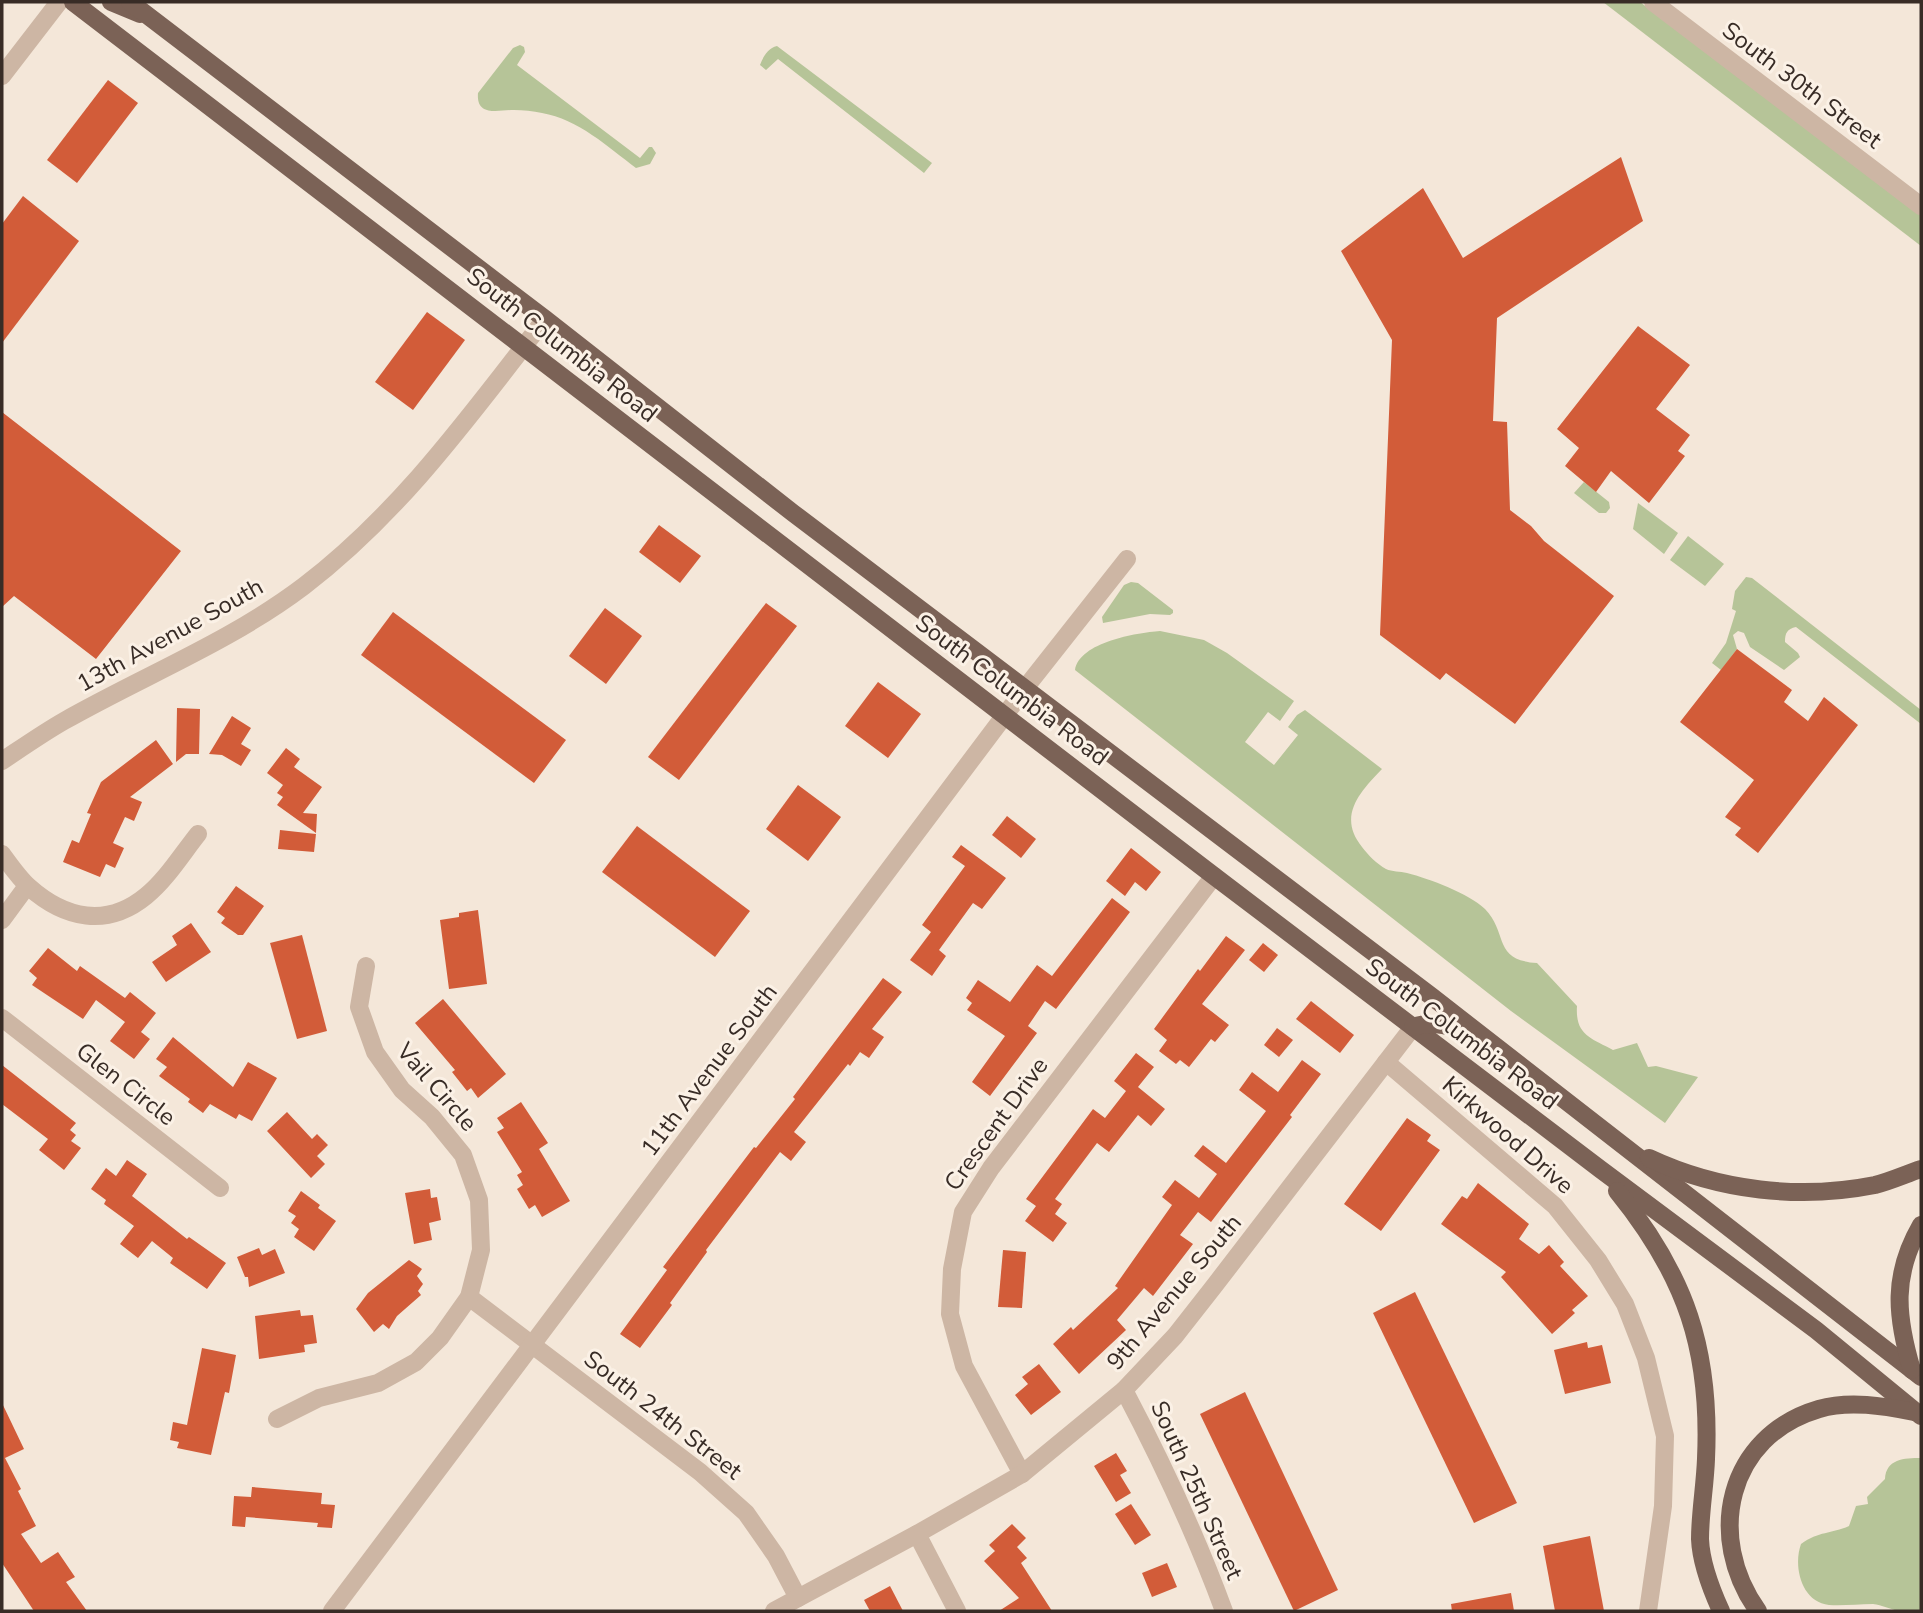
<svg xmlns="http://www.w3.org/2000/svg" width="1923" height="1613" font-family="'Nunito Sans',sans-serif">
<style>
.green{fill:#b6c498}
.building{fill:#d25c39}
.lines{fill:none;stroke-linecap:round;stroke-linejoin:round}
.minor{stroke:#cdb6a4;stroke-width:18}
.major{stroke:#7b6256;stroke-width:18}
.labels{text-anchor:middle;stroke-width:6;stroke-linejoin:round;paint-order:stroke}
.street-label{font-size:24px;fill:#382c26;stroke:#fbf1e6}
</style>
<rect width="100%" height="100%" fill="#f4e7d9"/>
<!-- green -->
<g class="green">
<polygon points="1603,2 1640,2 1921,215 1921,246"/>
<path d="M 520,45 L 524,47 L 525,52 L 517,65 L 640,158 L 649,147 L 652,147 L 656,153 L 650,164 L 636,168 C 608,147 578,119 542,113 C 533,111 523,110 514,110 C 498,110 476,117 478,93 L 513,48 Z"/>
<path d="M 777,46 L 932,163 L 924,173 L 778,59 L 766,70 L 760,65 C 763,57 768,48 777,46 Z"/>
<polygon points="1584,482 1609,502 1610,508 1606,513 1599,513 1574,493"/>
<polygon points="1638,503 1678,533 1664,554 1633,529"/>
<polygon points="1688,536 1724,564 1705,586 1670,560"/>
<path d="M 1746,577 L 1752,578 L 1921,710 L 1921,724 L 1796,627 C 1787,629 1785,633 1785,642 L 1798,653 L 1800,657 L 1784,670 L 1750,647 L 1744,633 L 1738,631 L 1733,635 L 1737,649 L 1721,670 L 1712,663 L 1726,643 L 1736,611 L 1732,609 L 1735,591 Z"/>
<polygon points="1131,582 1138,583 1173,610 1173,613 1170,615 1150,614 1103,623 1102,617 1124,585"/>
<path d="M 1160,631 L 1204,640 L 1227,653 L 1294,701 L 1280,721 L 1268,712 L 1245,742 L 1274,765 L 1298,735 L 1288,727 L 1297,715 L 1305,710 L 1382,769 C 1360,792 1337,816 1362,847 C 1368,855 1377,864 1386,869 C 1392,872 1400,871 1407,873 C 1430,879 1468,893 1485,909 C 1509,934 1492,960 1537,963 L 1577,1006 C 1575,1035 1591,1038 1613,1050 L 1637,1043 L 1648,1067 L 1656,1066 L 1698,1077 L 1665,1123 L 1511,1011 L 1075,670 C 1080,642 1136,633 1160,631 Z"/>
<path d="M 1921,1458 L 1921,1611 C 1914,1611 1906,1612 1899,1611 C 1890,1609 1882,1605 1873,1604 C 1858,1604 1843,1606 1829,1605 C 1801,1602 1793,1566 1801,1544 C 1819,1531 1831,1534 1849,1526 L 1856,1506 L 1868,1504 L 1867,1497 L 1885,1479 C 1886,1459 1904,1458 1921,1458 Z"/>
</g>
<!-- building -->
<g class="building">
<polygon points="108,80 138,103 77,183 47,160"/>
<polygon points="1621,157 1643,221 1497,318 1493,421 1507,422 1510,510 1531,526 1544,541 1614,596 1515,724 1446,673 1440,680 1380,635 1392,340 1341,251 1423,188 1463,258"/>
<polygon points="23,196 79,241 2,343 2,224"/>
<polygon points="427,312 465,340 413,410 375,382"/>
<polygon points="1638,326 1690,365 1656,409 1690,435 1678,451 1685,456 1649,503 1611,471 1596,492 1565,466 1579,448 1557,429"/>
<polygon points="2,412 181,551 96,659 14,596 2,607"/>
<polygon points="659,525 701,556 680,583 639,552"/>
<polygon points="766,603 797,626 679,780 648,757"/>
<polygon points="605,608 642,636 606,684 569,656"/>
<polygon points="393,612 566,740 534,783 361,655"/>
<polygon points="1737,649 1792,690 1784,702 1808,721 1824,697 1858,725 1758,853 1735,835 1741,828 1725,817 1754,780 1680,722"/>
<polygon points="878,682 921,714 888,758 845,726"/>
<polygon points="177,708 200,709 199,754 186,754 176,762"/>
<polygon points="232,716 251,728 241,744 251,750 241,766 222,755 209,754"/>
<polygon points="156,740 173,764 130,797 142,802 134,821 125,817 113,843 124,848 115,868 106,864 100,877 63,862 72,840 79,843 91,814 87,813 101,782"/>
<polygon points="286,748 300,759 294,767 322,787 303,813 317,814 316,833 277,805 283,797 277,793 283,785 267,773"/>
<polygon points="798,785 841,817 808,861 766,829"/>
<polygon points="1007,816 1036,839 1021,858 992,835"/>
<polygon points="637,826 750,911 715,957 602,872"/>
<polygon points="280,830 316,834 314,852 278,849"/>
<polygon points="961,845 1006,878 982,909 973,903 939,950 946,956 932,976 910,960 931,932 922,925 965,866 952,857"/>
<polygon points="1131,848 1161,872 1146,891 1135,882 1125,896 1106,881"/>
<polygon points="236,886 264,906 243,935 238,935 221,923 225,918 217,912"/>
<polygon points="1112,898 1130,912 1056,1009 1045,1001 1028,1026 1037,1033 990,1096 972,1082 1005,1036 967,1010 972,1003 966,998 978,980 1010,1002 1037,965 1052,976"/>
<polygon points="478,910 487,984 449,989 440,920 459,917 459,913"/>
<polygon points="191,923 211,952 166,982 152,962 177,945 172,936"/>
<polygon points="302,935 327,1031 297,1039 270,943"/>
<polygon points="1226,936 1245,950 1202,1004 1229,1025 1215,1042 1211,1039 1189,1067 1180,1060 1176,1064 1159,1051 1167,1040 1154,1029 1198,969 1200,971"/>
<polygon points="1263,943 1278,955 1264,972 1249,960"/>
<polygon points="48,948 77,971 80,966 125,998 130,992 156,1013 141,1032 150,1039 134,1059 110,1041 125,1022 96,1000 83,1019 32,985 37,978 29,971"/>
<polygon points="883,978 902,992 872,1029 884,1037 869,1058 860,1052 850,1066 848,1064 794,1132 806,1142 791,1161 780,1152 706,1250 707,1252 670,1303 672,1305 640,1348 620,1334 667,1270 663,1267 754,1147 756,1148 795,1099 793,1097"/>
<polygon points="443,999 506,1074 478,1098 471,1088 467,1091 452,1072 455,1070 415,1023"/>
<polygon points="1311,1001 1354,1035 1340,1053 1296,1019"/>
<polygon points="1277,1028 1293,1040 1279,1057 1264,1045"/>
<polygon points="173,1037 233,1087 248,1062 277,1078 252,1121 239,1114 236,1119 210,1104 203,1113 188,1102 190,1099 159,1076 167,1067 156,1059"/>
<polygon points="1136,1053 1154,1067 1138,1087 1165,1109 1151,1126 1138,1115 1109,1152 1097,1143 1055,1199 1062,1204 1055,1214 1067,1223 1053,1242 1025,1221 1036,1206 1026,1199 1093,1109 1105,1118 1126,1091 1114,1081"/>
<polygon points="1302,1060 1321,1074 1290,1115 1292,1117 1211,1222 1198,1212 1180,1235 1193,1244 1153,1296 1144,1288 1117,1320 1126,1330 1079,1374 1053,1344 1071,1327 1073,1330 1118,1288 1115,1286 1172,1205 1162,1197 1175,1180 1199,1198 1217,1174 1194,1156 1203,1145 1226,1163 1266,1111 1239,1090 1252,1072 1278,1092"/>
<polygon points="2,1065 76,1123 70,1130 76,1135 71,1141 81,1148 64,1170 39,1150 48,1139 2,1104"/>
<polygon points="521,1102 548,1143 539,1149 570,1201 542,1217 535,1205 529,1209 517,1189 523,1185 517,1175 522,1172 497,1132 504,1128 497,1118"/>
<polygon points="287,1112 312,1139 317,1134 328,1145 317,1156 325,1164 311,1178 267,1131"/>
<polygon points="1407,1118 1431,1135 1427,1141 1440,1150 1381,1231 1344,1204"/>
<polygon points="127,1160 147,1174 132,1196 187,1239 189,1237 226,1263 207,1289 170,1263 173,1258 152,1241 138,1258 120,1244 134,1226 104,1204 106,1200 91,1189 106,1168 116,1176"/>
<polygon points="1478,1183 1529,1224 1519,1239 1539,1254 1549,1245 1564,1262 1560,1266 1588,1296 1572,1310 1575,1313 1552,1334 1501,1277 1506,1272 1441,1224 1462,1196 1467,1199"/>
<polygon points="430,1189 431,1198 437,1197 441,1220 429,1223 432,1240 414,1244 405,1193"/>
<polygon points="301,1191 320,1205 318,1208 336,1221 314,1251 294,1237 299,1229 291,1223 296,1216 288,1211"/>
<polygon points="259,1248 262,1255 275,1249 285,1273 249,1287 248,1277 245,1277 237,1257"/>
<polygon points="1003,1250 1026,1252 1022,1308 998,1307"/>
<polygon points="409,1260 422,1269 417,1276 423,1284 418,1291 421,1295 397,1316 389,1329 383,1324 374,1332 356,1309 368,1293"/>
<polygon points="1415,1292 1517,1503 1474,1523 1373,1313"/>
<polygon points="300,1310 301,1316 313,1315 317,1343 304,1345 305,1352 259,1359 255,1316"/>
<polygon points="1587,1342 1588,1348 1602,1345 1611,1383 1565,1394 1554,1350"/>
<polygon points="202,1348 236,1355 229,1393 225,1392 211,1455 177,1448 179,1442 170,1440 173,1422 187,1425"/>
<polygon points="1039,1364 1061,1392 1031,1415 1015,1395 1028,1384 1022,1377"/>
<polygon points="1245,1392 1338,1590 1294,1611 1200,1414"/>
<polygon points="2,1403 24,1449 5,1458 21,1489 18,1491 36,1526 21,1534 41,1563 58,1552 75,1577 66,1582 87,1611 34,1611 2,1563"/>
<polygon points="1116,1453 1127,1471 1120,1475 1131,1493 1116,1502 1094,1466"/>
<polygon points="252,1487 322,1493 321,1504 335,1505 332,1528 317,1527 318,1523 246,1517 245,1527 232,1526 234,1496 251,1497"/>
<polygon points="1131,1504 1151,1535 1135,1545 1115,1514"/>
<polygon points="1012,1524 1026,1538 1017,1547 1027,1558 1021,1563 1052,1611 999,1611 1019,1598 984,1561 995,1551 989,1545"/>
<polygon points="1590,1536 1604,1611 1555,1611 1543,1546"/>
<polygon points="1167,1563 1177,1587 1152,1597 1142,1573"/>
<polygon points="890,1586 903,1611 870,1611 864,1600"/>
<polygon points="1511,1593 1514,1611 1452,1611 1451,1604"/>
</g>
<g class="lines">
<!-- minor -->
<g class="minor">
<polyline points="1653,2 1921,206"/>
<polyline points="2,76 59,2"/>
<path d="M 2,761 C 23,747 43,733 64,721 C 145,675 230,642 304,586 C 401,512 471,414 545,319"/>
<path d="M 2,854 C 10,865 19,878 29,887 C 65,919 107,928 146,896 C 166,880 182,854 198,834"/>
<polyline points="2,920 27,886"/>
<polyline points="2,1018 220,1188"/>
<polyline points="1386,1062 1555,1206 1598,1260 1625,1304 1646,1358 1665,1436 1663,1506 1648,1611"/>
<polyline points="469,1297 700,1472 746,1513 776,1556 798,1598"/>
<path d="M 1124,1390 C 1162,1462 1196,1535 1224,1611"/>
<polyline points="277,1419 319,1398 378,1383 416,1362 440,1338 469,1297 481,1250 479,1200 463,1155 432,1117 402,1090 375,1052 359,1007 366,966"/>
<polyline points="1022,1474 964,1366 950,1314 952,1269 963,1212 991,1168 1214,876"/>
<polyline points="917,1534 957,1611"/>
<polyline points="332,1611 1026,687 1127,559"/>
<polyline points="774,1611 917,1534 1022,1474 1124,1390 1175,1336 1215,1285 1413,1027"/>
</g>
<!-- major -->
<g class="major">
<polyline points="73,2 1214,876 1600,1169 1816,1330 1921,1416"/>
<polyline points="111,2 140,14"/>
<polyline points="130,2 545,319 793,513 1431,996 1921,1377"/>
<path d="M 1413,1027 C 1431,1020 1455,1026 1473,1035"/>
<path d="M 1649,1158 C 1719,1191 1800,1200 1875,1185 C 1891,1181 1906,1174 1921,1169"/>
<path d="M 1617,1191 C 1686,1276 1711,1350 1706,1459 C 1705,1486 1700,1513 1700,1539 C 1701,1564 1711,1589 1721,1611"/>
<path d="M 1912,1370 C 1896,1316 1892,1275 1921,1225"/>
<path d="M 1758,1611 C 1705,1537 1727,1436 1819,1409 C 1849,1400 1884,1406 1914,1412"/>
</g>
</g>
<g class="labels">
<!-- street labels -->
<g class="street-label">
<text transform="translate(1802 85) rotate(37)" y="8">South 30th Street</text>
<text transform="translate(562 345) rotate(38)" y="8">South Columbia Road</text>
<text transform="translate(170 635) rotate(-29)" y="8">13th Avenue South</text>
<text transform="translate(1012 690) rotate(37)" y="8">South Columbia Road</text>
<text transform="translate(1462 1034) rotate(37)" y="8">South Columbia Road</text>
<text transform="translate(709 1070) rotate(-53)" y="8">11th Avenue South</text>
<text transform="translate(126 1084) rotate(38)" y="8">Glen Circle</text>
<text transform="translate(437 1087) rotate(49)" y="8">Vail Circle</text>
<text transform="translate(996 1124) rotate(-54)" y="8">Crescent Drive</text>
<text transform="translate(1508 1135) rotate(41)" y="8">Kirkwood Drive</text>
<text transform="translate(1174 1292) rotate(-50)" y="8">9th Avenue South</text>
<text transform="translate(663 1415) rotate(38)" y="8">South 24th Street</text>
<text transform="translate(1197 1490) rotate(66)" y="8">South 25th Street</text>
</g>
</g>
<!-- border -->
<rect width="1923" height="1613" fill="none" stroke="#382c26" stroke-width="7"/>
</svg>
